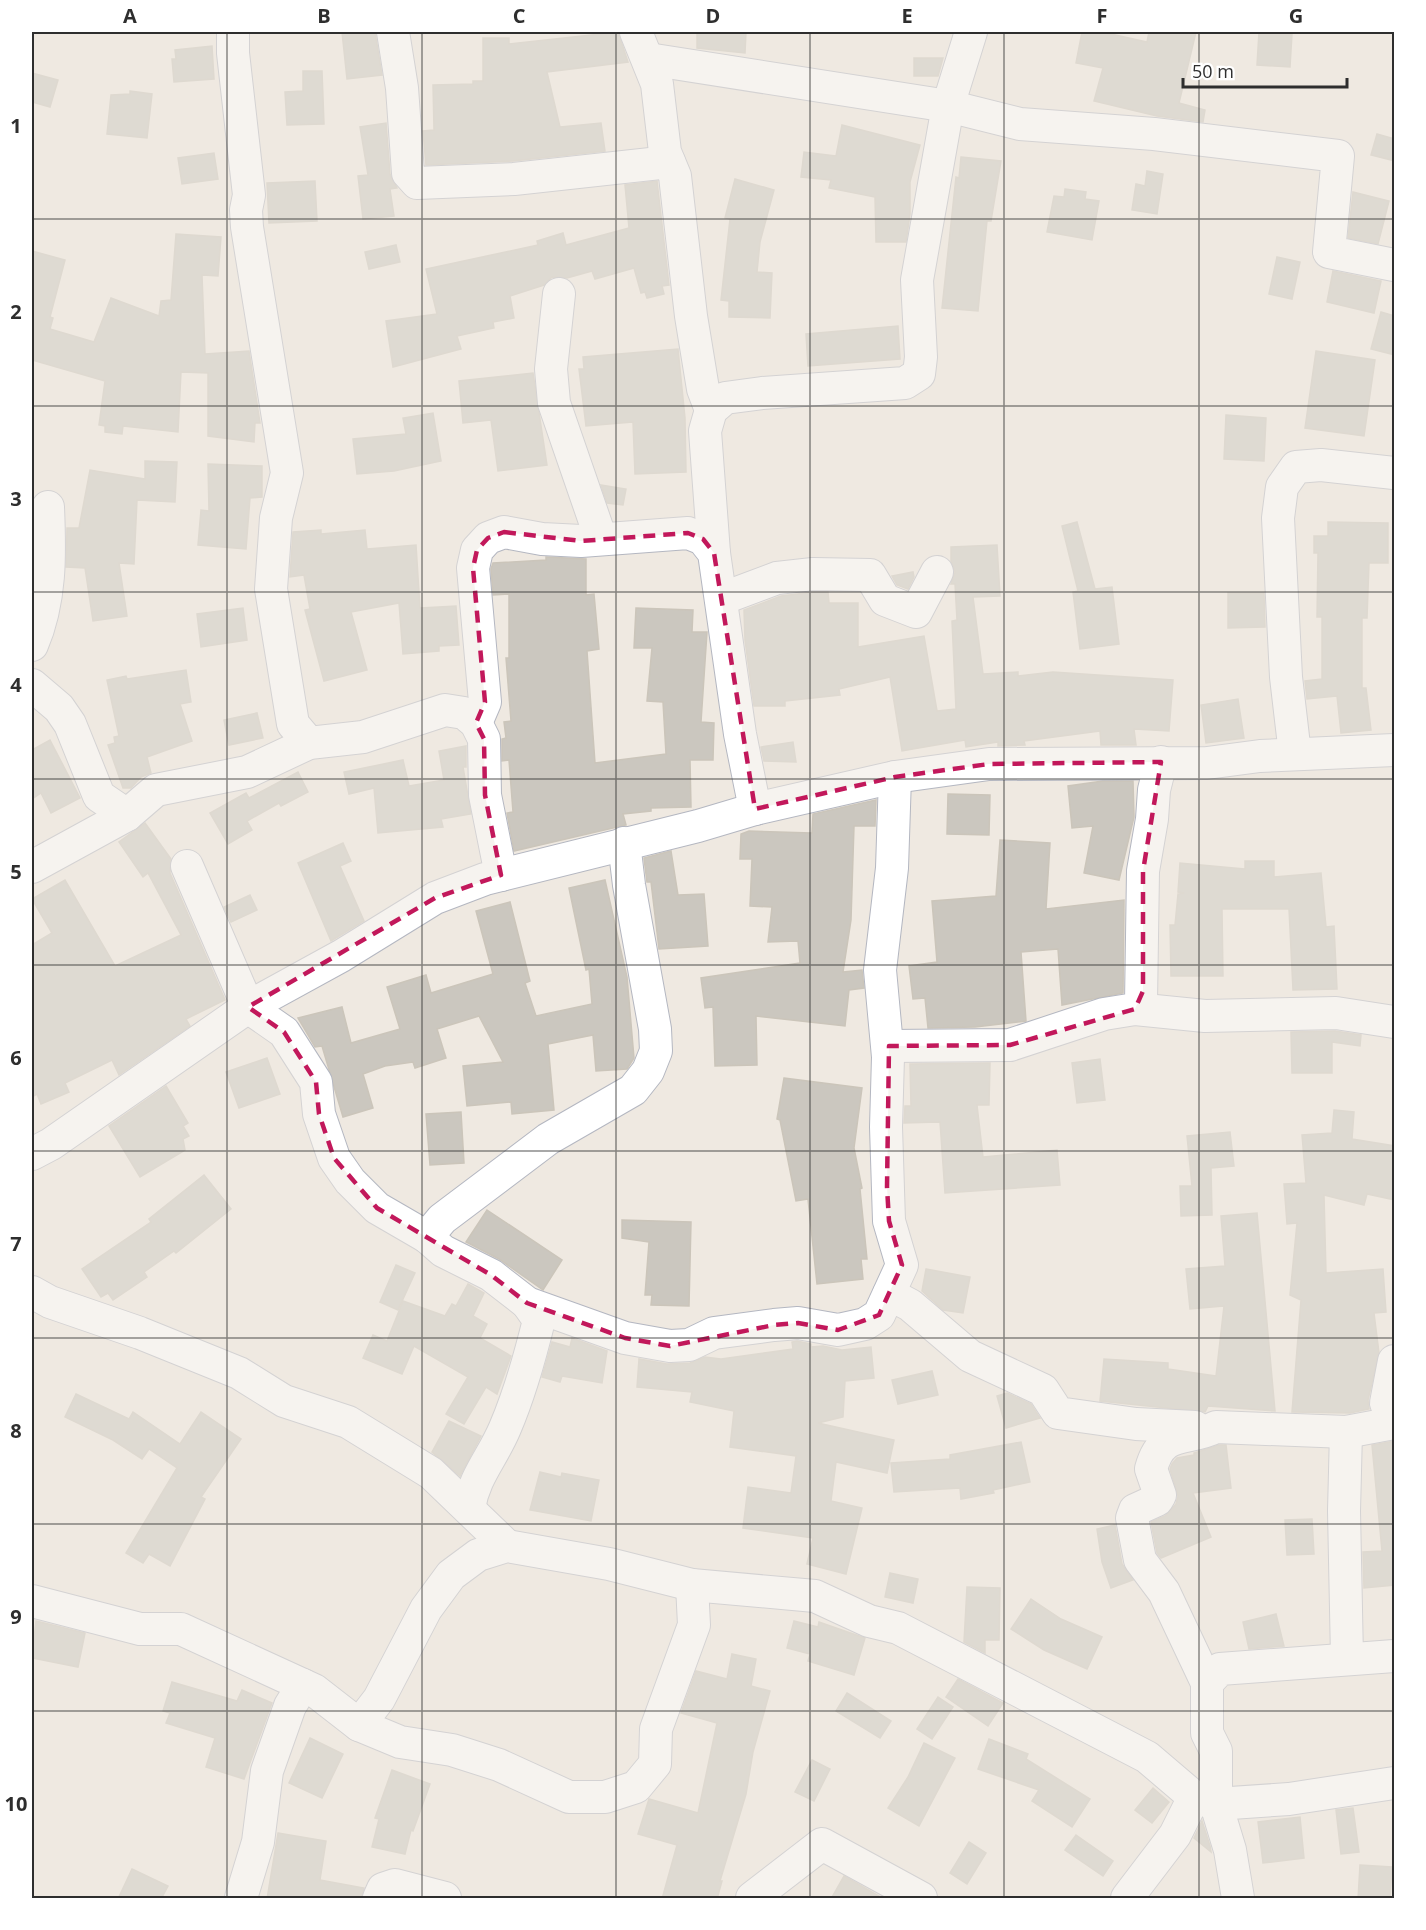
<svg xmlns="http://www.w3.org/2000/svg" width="1426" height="1930" font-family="'Open Sans',sans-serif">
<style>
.building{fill:#cbc7bf;stroke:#cbc5ba;stroke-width:1.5}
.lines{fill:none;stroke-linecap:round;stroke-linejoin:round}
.minor-casing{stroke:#b4b7c1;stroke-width:34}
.minor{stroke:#fff;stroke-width:32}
.marked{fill:none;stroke:#c2185b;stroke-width:4.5;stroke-dasharray:12 8;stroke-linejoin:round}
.grid{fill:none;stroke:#2e2e2e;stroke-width:1.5;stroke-opacity:0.55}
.neatline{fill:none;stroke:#2e2e2e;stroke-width:2}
.grid-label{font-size:20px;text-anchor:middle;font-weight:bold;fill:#2e2e2e}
</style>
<rect width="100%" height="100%" fill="#efe9e1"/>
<!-- building -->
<g class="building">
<polygon points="342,32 375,32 382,75 347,79"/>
<polygon points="618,32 628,62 547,72 560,127 601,123 605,151 513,161 426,165 423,131 434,130 433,85 473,84 473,81 483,81 483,38 509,38 509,44"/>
<polygon points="697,32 746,32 745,53 697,48"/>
<polygon points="1082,32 1102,32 1147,42 1149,32 1196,32 1179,103 1205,110 1203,122 1157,116 1094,101 1103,68 1076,63"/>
<polygon points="1259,32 1292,34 1290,67 1257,65"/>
<polygon points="212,46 214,79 174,82 172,59 176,59 175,50"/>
<polygon points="914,58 943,58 938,76 914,76"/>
<polygon points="303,71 322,71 324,124 287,125 285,92 303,91"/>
<polygon points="32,73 58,80 50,107 32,102"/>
<polygon points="130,91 152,94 147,138 107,134 111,95 130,94"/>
<polygon points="386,123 390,174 397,188 390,189 394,216 363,219 358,176 368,175 360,127"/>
<polygon points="842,125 920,145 910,182 910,214 906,242 876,242 875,197 829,188 831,180 801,177 804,152 836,156"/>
<polygon points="1377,134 1395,139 1395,161 1371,155"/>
<polygon points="214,153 218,179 182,184 178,158"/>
<polygon points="961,157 1001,161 991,221 987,221 978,311 942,308 956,177 959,178"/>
<polygon points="1147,171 1163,174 1157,214 1132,210 1136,184 1145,186"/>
<polygon points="735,179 774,190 760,242 757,272 772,273 770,318 729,317 729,301 721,300 730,219 725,218"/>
<polygon points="315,181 317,221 269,223 267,183"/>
<polygon points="657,181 669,285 662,286 664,294 647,298 645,292 641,293 634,268 595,279 592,271 567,278 552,277 544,285 510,296 514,318 493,322 494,328 457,336 461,349 393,367 386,321 437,314 426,269 538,245 537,241 563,233 566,245 629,228 625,185"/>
<polygon points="1065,189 1086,192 1085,199 1099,201 1092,240 1047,232 1054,196 1064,197"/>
<polygon points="1353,192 1389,201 1378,244 1348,238"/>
<polygon points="176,234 221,237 218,276 202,275 205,354 249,351 260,423 255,423 254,442 208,436 208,373 181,372 178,432 123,426 122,434 105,432 105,426 99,425 105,381 32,360 32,251 65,260 50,317 53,318 50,329 94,342 111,298 159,316 161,301 171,300"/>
<polygon points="396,245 400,262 369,269 365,252"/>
<polygon points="1277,257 1300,262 1292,299 1269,294"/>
<polygon points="1333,271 1381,281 1374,313 1327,302"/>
<polygon points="1381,312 1395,316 1395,355 1371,349"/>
<polygon points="898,326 900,359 808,366 806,334"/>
<polygon points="678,349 685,418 686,472 635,474 633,422 586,426 579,369 584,369 583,357"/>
<polygon points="1316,351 1375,360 1364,436 1305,428"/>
<polygon points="533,373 547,465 498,471 491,420 463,423 459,381"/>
<polygon points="433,413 441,461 394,471 357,474 353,439 406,434 403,418"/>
<polygon points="1226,415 1266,418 1264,461 1224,459"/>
<polygon points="145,461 177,462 175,502 137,500 134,564 119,563 127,616 93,621 85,568 66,567 67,528 79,528 90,470 145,479"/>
<polygon points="208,464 262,466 262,497 250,498 246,549 198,545 201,510 209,511"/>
<polygon points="601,485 626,489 623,505 607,503"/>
<polygon points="1077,522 1095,589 1112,587 1119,644 1080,649 1073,592 1078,591 1062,526"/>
<polygon points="1328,522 1388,523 1388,563 1369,563 1367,618 1362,618 1362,688 1366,688 1371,730 1341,733 1337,696 1307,699 1305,681 1322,679 1322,617 1317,617 1318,553 1314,553 1314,536 1328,536"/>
<polygon points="321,530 321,534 365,530 367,549 416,545 420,608 456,606 459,645 439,646 439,651 403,654 399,603 351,612 367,670 324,681 305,610 310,609 304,575 290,577 293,532"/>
<polygon points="997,545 1000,596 973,597 983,674 1018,672 1018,676 1053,672 1173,680 1169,731 1134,729 1136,745 1101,745 1100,731 1024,741 1025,745 998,746 998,742 966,747 965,740 902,751 890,677 839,689 840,695 785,701 785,706 754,706 745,640 744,610 781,596 814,592 828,592 829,603 858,603 858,647 924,636 937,711 956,709 952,621 957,620 955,584 951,584 955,572 951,561 951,547"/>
<polygon points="546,557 586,559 586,595 594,594 599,649 587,651 595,763 666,754 663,702 647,701 652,648 634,648 636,608 693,610 692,632 707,632 701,722 714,723 713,760 690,760 691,807 651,808 651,811 623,814 626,825 514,851 507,813 513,812 509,760 502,761 502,739 506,738 504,722 511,721 506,658 509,658 509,594 493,595 491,569 493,563 546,560"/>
<polygon points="913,572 914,577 908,589 897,585 892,576"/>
<polygon points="1228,593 1264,593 1265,627 1228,628"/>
<polygon points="243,608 247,640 201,647 197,614"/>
<polygon points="186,670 191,702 180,704 192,741 147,757 151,773 141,777 131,788 123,788 108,745 115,743 114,737 119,736 107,680 126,676 127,679"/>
<polygon points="1238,699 1244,738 1206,743 1201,705"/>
<polygon points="257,713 263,738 229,745 224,720"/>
<polygon points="50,740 80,798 51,813 41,793 32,799 32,750"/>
<polygon points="793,742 796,762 764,761 761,747"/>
<polygon points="466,746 466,767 463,767 471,814 441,819 443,827 378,833 374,788 349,794 344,772 403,760 409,786 444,780 439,751"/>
<polygon points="298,772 308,792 281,806 279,803 247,821 252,830 228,844 210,813 246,793 249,798"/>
<polygon points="1103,781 1133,781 1134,817 1119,880 1084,873 1093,826 1072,828 1068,786"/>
<polygon points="948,794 990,795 989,835 947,834"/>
<polygon points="876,800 875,826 854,826 851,920 843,972 862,970 864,988 849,990 845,1026 756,1016 757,1065 715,1066 713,1007 705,1008 701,978 800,963 798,941 768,942 772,907 750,906 752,859 740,859 741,834 749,831 812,833 813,814"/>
<polygon points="145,823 171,859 170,873 225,1000 186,1019 190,1026 119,1075 112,1060 65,1083 69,1092 41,1104 37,1094 32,1097 32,945 52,933 32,899 65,880 115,966 181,935 148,873 143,877 119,842"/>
<polygon points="1000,840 1050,843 1046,909 1124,900 1123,993 1062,1005 1058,949 1021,952 1026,1021 975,1027 928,1028 925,998 913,999 909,966 937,962 932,901 996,896"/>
<polygon points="343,843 351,861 340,866 364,921 331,941 298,863"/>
<polygon points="671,851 678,895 704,894 708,946 659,949 651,882 647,882 644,858"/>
<polygon points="1245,861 1274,861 1274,877 1321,873 1326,927 1334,926 1337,989 1293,990 1289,909 1222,909 1223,976 1171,976 1170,925 1175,925 1178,894 1184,893 1178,892 1180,863 1245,869"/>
<polygon points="605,880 627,977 634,1058 627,1069 596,1071 593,1035 548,1044 554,1110 512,1114 511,1102 467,1106 463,1066 503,1062 479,1016 437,1029 446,1058 415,1068 413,1062 385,1066 363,1074 373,1108 343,1117 322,1046 315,1047 298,1018 342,1007 351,1043 400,1029 387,987 426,975 431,993 493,974 476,911 510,902 530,981 525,983 536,1016 592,1004 589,969 586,970 569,888"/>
<polygon points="250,895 257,910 231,922 224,907"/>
<polygon points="1335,1031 1361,1035 1360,1046 1332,1042 1332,1073 1292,1073 1291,1032"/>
<polygon points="267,1058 280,1094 239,1108 226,1072"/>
<polygon points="1100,1059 1105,1100 1077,1103 1072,1063"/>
<polygon points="990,1063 989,1105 977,1105 983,1157 1057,1150 1060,1185 945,1193 940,1122 904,1123 905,1106 911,1106 910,1064"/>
<polygon points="784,1078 862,1088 854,1148 862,1188 860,1189 867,1259 861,1259 863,1279 817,1284 808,1199 796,1201 780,1120 777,1119"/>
<polygon points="166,1086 188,1123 183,1126 189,1136 183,1139 185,1150 140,1177 109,1126"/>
<polygon points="1334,1110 1354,1112 1352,1139 1395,1146 1395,1200 1367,1194 1364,1205 1324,1195 1326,1273 1383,1269 1386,1312 1374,1313 1379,1353 1368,1400 1369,1409 1350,1413 1292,1412 1301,1300 1290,1295 1297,1223 1287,1224 1284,1184 1306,1183 1302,1135 1332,1133"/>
<polygon points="461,1112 464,1163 430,1165 426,1114"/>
<polygon points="1230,1132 1234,1166 1211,1168 1212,1215 1181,1216 1180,1186 1192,1186 1187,1136"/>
<polygon points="204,1175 231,1209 176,1253 174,1251 144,1272 147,1277 113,1300 108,1293 101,1297 82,1269 151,1222 149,1219"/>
<polygon points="487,1210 562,1260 543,1290 499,1259 466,1242"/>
<polygon points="1257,1213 1275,1411 1208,1406 1205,1412 1100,1401 1104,1359 1168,1363 1168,1369 1216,1376 1224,1306 1190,1309 1186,1269 1225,1266 1221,1216"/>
<polygon points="622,1220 691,1222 689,1306 651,1305 652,1295 645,1295 649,1242 622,1238"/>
<polygon points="396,1265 415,1273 398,1310 380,1302"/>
<polygon points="926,1269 970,1277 963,1313 943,1310 922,1291"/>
<polygon points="468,1284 484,1293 473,1316 487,1324 480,1338 511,1356 497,1394 486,1387 464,1424 446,1414 468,1377 414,1346 402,1374 363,1358 373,1335 387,1341 403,1301 445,1316 452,1304 456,1306"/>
<polygon points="572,1338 607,1351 602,1383 562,1376 560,1382 542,1377 552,1342 570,1347"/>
<polygon points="797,1341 811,1344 811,1347 823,1346 842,1350 871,1347 874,1378 845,1381 843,1417 818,1423 894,1440 887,1473 836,1462 831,1501 862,1508 846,1574 807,1564 813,1538 743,1528 748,1487 791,1493 796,1456 730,1447 734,1411 690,1402 692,1392 637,1387 639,1359 667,1364 690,1363 705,1357 721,1359 793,1349 792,1342"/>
<polygon points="932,1371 938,1395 898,1404 892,1380"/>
<polygon points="1007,1393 1031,1404 1040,1418 1006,1428 997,1396"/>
<polygon points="76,1394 129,1419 133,1412 180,1444 201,1412 241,1439 201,1497 205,1499 170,1566 149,1554 143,1563 126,1553 177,1468 149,1449 142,1459 113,1440 65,1417"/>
<polygon points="449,1421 481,1436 460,1476 432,1452"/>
<polygon points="1395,1441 1395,1585 1364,1588 1363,1552 1382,1551 1372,1445"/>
<polygon points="1021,1442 1030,1482 993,1490 994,1493 961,1499 960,1488 894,1492 891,1463 950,1459 950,1455"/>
<polygon points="1219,1445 1226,1445 1231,1488 1193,1493 1211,1537 1161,1558 1157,1553 1151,1522 1165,1516 1176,1504 1178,1496 1170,1469 1172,1464 1177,1458 1194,1455 1194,1453"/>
<polygon points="540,1472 561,1477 562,1473 599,1480 591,1521 530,1510"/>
<polygon points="1312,1519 1314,1554 1287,1555 1285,1520"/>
<polygon points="1115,1525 1122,1564 1133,1580 1111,1588 1102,1562 1097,1529"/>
<polygon points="890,1573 918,1579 913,1603 885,1597"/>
<polygon points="967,1587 1000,1588 999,1640 985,1640 985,1653 964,1642"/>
<polygon points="1031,1599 1061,1619 1102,1637 1087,1669 1044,1650 1011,1629"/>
<polygon points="1276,1614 1284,1646 1249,1649 1243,1622"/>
<polygon points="36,1621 85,1633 78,1667 32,1658"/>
<polygon points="794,1621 818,1627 819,1622 865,1638 854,1675 808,1661 810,1654 787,1648"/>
<polygon points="732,1654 756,1659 751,1686 770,1691 753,1752 746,1794 720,1881 722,1881 717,1899 662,1899 677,1845 638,1834 649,1799 698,1813 717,1723 681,1713 696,1671 727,1679"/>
<polygon points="958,1679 1003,1703 988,1726 946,1697"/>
<polygon points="172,1682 237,1701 242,1690 272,1703 244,1779 206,1767 215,1738 166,1723 170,1713 163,1711"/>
<polygon points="847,1693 891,1721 880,1738 836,1711"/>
<polygon points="938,1697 953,1707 932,1739 917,1729"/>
<polygon points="310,1738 343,1754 322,1798 289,1783"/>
<polygon points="989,1739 1028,1754 1026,1759 1090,1799 1072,1827 1032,1801 1039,1790 978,1769"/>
<polygon points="924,1743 955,1758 919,1826 888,1808 908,1777"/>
<polygon points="812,1760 830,1769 814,1801 795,1792"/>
<polygon points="392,1770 430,1784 413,1831 411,1830 405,1854 372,1847 379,1819 375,1818"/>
<polygon points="1153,1788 1169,1802 1152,1823 1135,1810"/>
<polygon points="1353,1808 1359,1852 1341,1854 1336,1810"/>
<polygon points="1300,1817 1304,1858 1263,1863 1258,1822"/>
<polygon points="1202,1821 1210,1846 1211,1852 1194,1838"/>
<polygon points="278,1833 326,1841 320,1880 364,1888 361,1899 267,1899"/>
<polygon points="1076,1835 1113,1861 1103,1876 1065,1850"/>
<polygon points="969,1842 986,1853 967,1884 950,1873"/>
<polygon points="1360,1865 1392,1867 1390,1899 1358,1899"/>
<polygon points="132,1869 168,1886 161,1899 118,1899"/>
<polygon points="844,1876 884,1899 831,1899"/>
</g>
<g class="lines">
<defs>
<g id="minor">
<polyline points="233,32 233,53 249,195 246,210 247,227 287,473 276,518 271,589 293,724 309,743"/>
<polyline points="393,32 402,88 408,173 417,183 514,179 669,162"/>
<polyline points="636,32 657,84 665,152 675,176 691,316 703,389 711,410"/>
<polyline points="648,59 948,106 1020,124 1154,134 1338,156 1329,252 1394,265"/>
<polyline points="559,294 551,369 554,403 601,539"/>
<polyline points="714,553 705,431 711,410 725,398 762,393 905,383 919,374 921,357 917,280 948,106 971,32"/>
<polyline points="721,599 777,578 813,574 870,575 885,600 916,612 937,572"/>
<path d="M 32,645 C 51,601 50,554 48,507"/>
<polyline points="32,685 59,708 70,724 99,796 127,815"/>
<polyline points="476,723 485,702 473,568 477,550 488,538 504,532 542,539 581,541 688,533 703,539 714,553 740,734 755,809"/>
<polyline points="1295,754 1286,677 1278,518 1282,487 1296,467 1321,465 1394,473"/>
<polyline points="187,866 248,1007 284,1032 316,1082 319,1114 334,1158 350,1181 377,1208 427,1237 442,1219 548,1139 633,1090 648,1071 656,1051 655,1029 629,885 624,843"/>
<polyline points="32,867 127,815 156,790 247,772 309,743 363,737 445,710 464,713 476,723 484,739 485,795 501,875"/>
<polyline points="1135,1009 1205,1016 1336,1013 1394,1022"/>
<polyline points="888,1046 1010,1045 1104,1014 1135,1009 1141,1003 1143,871 1152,819 1154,790 1161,762"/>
<polyline points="32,1154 51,1144 248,1007 341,956 435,898 485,879 698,826 755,809 895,777 989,764 1207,763 1260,756 1394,750"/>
<polyline points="427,1237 443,1251 491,1275 527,1303 625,1338 670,1346 689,1345 714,1333 774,1325 798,1323 838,1330 865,1324 879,1315 902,1265 889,1221 886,1127 888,1057 880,970 892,868 895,777"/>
<polyline points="32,1292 50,1302 140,1333 239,1373 284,1401 348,1422 431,1473 507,1546"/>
<polyline points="889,1294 910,1305 970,1356 1043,1390 1058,1413 1136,1424 1195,1427"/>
<polyline points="1394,1361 1386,1403 1394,1423"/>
<polyline points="1346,1432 1344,1511 1347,1658"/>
<path d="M 469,1508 C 474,1476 493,1457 505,1428 C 520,1393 530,1357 539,1320 L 527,1303"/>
<polyline points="32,1601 140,1629 181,1629 314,1690 359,1725 379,1699 426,1609 451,1575 478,1555 507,1546 609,1564 692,1585 815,1596 869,1621 898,1628 1147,1757 1194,1797 1216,1804 1289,1799 1394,1783"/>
<path d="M 1207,1683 L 1164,1592 L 1140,1560 L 1132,1518 L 1135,1510 L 1157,1500 L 1160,1495 L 1151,1469 C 1162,1428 1186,1442 1216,1427 L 1346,1432 L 1394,1423"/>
<polyline points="359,1725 400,1742 452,1750 499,1765 569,1797 605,1797 636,1787 655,1764 656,1729 694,1625 692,1585"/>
<polyline points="241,1898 258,1842 267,1771 290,1706 303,1685"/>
<polyline points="379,1898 383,1889 395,1885 445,1898"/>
<polyline points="752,1898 822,1844 921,1898"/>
<polyline points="1127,1898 1175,1835 1194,1797"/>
<polyline points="1238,1898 1230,1850 1216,1804 1216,1751 1207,1733 1207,1683 1220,1669 1394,1656"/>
</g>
</defs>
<!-- minor casing -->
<use href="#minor" class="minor-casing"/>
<!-- minor -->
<use href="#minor" class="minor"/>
</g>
<!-- marked area -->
<path d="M0 0H1426V1930H0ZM 504,532 L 581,541 L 688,533 L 703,539 L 714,553 L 755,809 L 895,777 L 989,764 L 1161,762 L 1143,871 L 1143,991 L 1135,1009 L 1010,1045 L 889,1046 L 887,1187 L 889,1221 L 902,1265 L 879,1315 L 838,1330 L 798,1323 L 774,1325 L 670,1346 L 625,1338 L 527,1303 L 491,1275 L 377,1208 L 334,1158 L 319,1114 L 316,1082 L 284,1032 L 248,1007 L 435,898 L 501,875 L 485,795 L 484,739 L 476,723 L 485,702 L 473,568 L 477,550 L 488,538 Z" fill="#efe9e1" fill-opacity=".55" fill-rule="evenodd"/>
<path class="marked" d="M 504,532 L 581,541 L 688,533 L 703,539 L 714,553 L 755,809 L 895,777 L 989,764 L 1161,762 L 1143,871 L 1143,991 L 1135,1009 L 1010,1045 L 889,1046 L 887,1187 L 889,1221 L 902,1265 L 879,1315 L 838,1330 L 798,1323 L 774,1325 L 670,1346 L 625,1338 L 527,1303 L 491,1275 L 377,1208 L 334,1158 L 319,1114 L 316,1082 L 284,1032 L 248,1007 L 435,898 L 501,875 L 485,795 L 484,739 L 476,723 L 485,702 L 473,568 L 477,550 L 488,538 Z"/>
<!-- grid -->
<path class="grid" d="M 227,32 L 227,1898M 422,32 L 422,1898M 616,32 L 616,1898M 810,32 L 810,1898M 1004,32 L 1004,1898M 1199,32 L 1199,1898M 32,219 L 1394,219M 32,406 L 1394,406M 32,592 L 1394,592M 32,779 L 1394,779M 32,965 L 1394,965M 32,1151 L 1394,1151M 32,1338 L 1394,1338M 32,1524 L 1394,1524M 32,1711 L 1394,1711"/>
<!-- border -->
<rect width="1426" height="1930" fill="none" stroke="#ffffff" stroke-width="66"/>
<!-- scale -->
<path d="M1183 78v9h164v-9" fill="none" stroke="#2e2e2e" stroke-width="3"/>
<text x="1192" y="78" font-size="18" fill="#2e2e2e" stroke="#ffffff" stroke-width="4.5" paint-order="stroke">50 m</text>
<rect x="33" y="33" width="1360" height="1864" class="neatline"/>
<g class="grid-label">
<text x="130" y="23">A</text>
<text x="324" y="23">B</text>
<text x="519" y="23">C</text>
<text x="713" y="23">D</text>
<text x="907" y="23">E</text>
<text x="1102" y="23">F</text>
<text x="1296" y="23">G</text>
<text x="16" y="133">1</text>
<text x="16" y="319">2</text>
<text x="16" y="506">3</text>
<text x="16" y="692">4</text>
<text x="16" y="879">5</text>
<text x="16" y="1065">6</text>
<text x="16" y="1251">7</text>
<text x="16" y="1438">8</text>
<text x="16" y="1624">9</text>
<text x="16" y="1811">10</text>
</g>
</svg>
